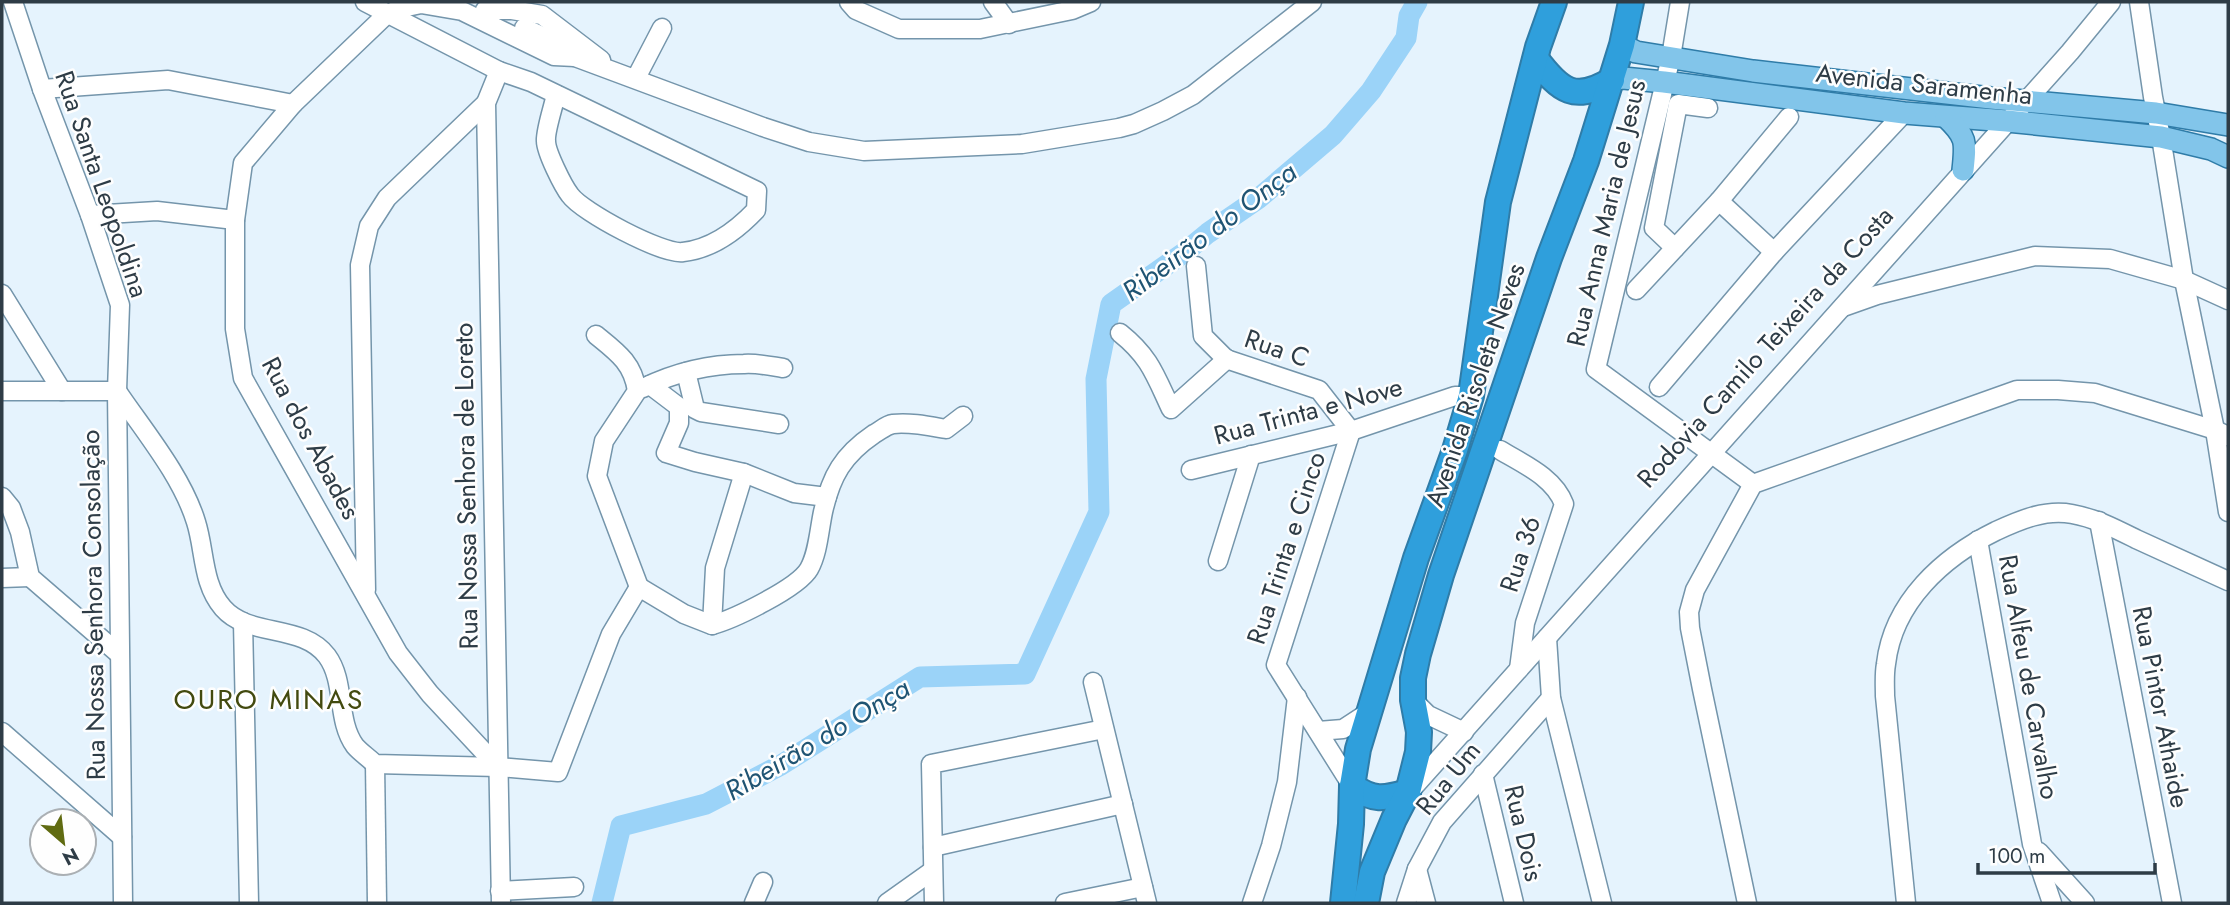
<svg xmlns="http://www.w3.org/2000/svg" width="2230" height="905" font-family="Jost,sans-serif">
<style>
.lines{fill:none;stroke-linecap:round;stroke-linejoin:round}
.river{stroke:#9bd3f8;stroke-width:21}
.minor-casing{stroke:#7495ab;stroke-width:21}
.major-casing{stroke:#2f7ca8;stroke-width:24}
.highway-casing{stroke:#2f7ca8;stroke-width:28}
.minor{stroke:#fff;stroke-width:18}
.major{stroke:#82c5ea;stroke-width:21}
.highway{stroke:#2f9fdc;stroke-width:24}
.labels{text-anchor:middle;stroke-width:5;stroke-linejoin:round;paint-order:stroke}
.street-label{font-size:26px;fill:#2e3c46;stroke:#fefefe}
.water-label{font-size:28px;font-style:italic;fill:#1f5473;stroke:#fefefe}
.neighbourhood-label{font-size:28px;letter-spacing:2px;fill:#424a0f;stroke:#fefefe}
</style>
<rect width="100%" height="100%" fill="#e5f3fd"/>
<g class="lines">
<!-- river -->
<polyline class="river" points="602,903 621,826 706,804 781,765 920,677 1025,674 1099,512 1096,379 1111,304 1185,252 1208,233 1259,198 1333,135 1371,91 1406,38 1409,16 1417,2"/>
<defs>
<g id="minor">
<polyline points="13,2 42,89 90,215 120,305 117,391 123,903"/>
<path d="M 365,2 L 499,71 L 531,82 L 757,191 L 756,210 C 737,230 712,249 683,252 C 663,255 582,212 570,195 C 563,186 546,152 546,141 C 545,131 554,105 556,94"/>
<polyline points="849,2 856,10 899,29 980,29 1072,10 1091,2"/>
<polyline points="993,2 1009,24"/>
<polyline points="1680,2 1671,57 1596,369 1753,484"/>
<polyline points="2139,2 2153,97 2161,137 2184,280 2215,430 2228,512"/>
<polyline points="485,10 512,10 542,15 601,60"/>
<polyline points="524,28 559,44 575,57"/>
<polyline points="499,71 486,103 501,903"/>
<polyline points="636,78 662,28"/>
<polyline points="42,89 168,80 293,104"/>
<polyline points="1719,201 1774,252"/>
<polyline points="90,215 157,211 235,220"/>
<polyline points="1675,248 1654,228 1678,104 1708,108"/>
<polyline points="1196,266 1203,336 1226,359 1319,390 1351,431 1276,665 1352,786"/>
<polyline points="1636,290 1719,201 1789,117"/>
<polyline points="2,294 62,391"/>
<polyline points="1843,307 1877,295 2035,256 2110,259 2184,280 2228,300"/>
<path d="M 1120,333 C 1150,357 1155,375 1171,409 L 1227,359"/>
<path d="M 596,335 C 617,352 633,363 637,391 L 604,441 L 597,476 L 639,587"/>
<polyline points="686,372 695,409 701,412 779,424"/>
<polyline points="650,385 679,407 679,423 666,453 695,462 744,473 794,493 827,497"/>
<polyline points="1659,387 1774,252 1904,113"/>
<path d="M 643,388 C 674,373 710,364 744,364 C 757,363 770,366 783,368"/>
<polyline points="2,391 117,391"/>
<path d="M 117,391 C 144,431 182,476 196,522 C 205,550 202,584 223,608 C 249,638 302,623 327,656 C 346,682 336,720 355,746 C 360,752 369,758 375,764 L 498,767 L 558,772 L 611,634 L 639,587"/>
<path d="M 1500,450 C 1523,464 1554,477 1564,504 L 1525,623 L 1519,669"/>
<polyline points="1191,470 1351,431 1455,396 1471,396"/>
<polyline points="2,497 11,508 20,532 30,577 119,654"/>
<polyline points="2099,521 2172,903"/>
<polyline points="1978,540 2032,844 2052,903"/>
<polyline points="1218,561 1251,455"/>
<polyline points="2,578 30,577"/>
<path d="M 639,587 L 684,614 L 712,625 C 734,619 798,588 809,569 C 818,553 819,531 823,512 C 831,476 843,455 874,434 C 880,431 886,425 893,424 C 910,422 929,426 946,429 L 963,416"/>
<polyline points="366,590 360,265 369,226 387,198 486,103"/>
<polyline points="243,622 249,903"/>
<polyline points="712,625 715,568 744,473"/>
<polyline points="1547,638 1551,698 1602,903"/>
<polyline points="1093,682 1147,903"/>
<polyline points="1413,700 1428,715 1464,732"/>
<polyline points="1318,731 1343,729 1369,712"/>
<polyline points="2,732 122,837"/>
<polyline points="375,764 377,903"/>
<polyline points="498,767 430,694 398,653 243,378 235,329 235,220 243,163 293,104 387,14 402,8 421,4 462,11 554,56 575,57 763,127 809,142 864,151 1022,144 1119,128 1134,124 1163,111 1193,95 1312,2"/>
<polyline points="1483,774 1514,903"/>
<polyline points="1411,790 2070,52 2111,2"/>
<polyline points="933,847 1123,804"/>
<polyline points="2039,852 2085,903"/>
<polyline points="1417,869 1426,903"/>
<polyline points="500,891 574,887"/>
<polyline points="754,903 763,882"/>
<polyline points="887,903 932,871"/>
<polyline points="934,903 931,764 1104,729"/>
<polyline points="1065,903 1143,887"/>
<polyline points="1252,903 1271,846 1287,782 1297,697"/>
<polyline points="1406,903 1417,869 1442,822 1551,698"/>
<polyline points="1747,903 1702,689 1690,628 1689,612 1695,590 1753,484 2017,390 2058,390 2095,393 2215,430 2228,436"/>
<path d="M 1906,903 L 1885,696 C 1885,686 1884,675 1886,664 C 1893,602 1943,557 1996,531 C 2020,520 2045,509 2072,514 C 2095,518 2116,529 2136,539 C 2167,553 2198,567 2228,581"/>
</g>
<g id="major">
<polyline points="1622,45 1636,52 1753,71 1991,98 2156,113 2228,125"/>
<polyline points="1612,80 1623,78 1664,82 1904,113 2007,121 2161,137 2211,149 2228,157"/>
<path d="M 1946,117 C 1967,137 1966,142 1963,170"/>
</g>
<g id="highway">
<path d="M 1536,59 C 1560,91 1575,103 1612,80"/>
<path d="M 1352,786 C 1374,801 1383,799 1408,792"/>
<polyline points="1343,903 1351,824 1352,786 1358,749 1416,558 1455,450 1471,396 1498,202 1538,47 1554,2"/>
<polyline points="1366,903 1372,872 1394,819 1408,792 1418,752 1419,732 1413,700 1413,678 1418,654 1441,575 1549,258 1586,161 1622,45 1631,2"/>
</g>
</defs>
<!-- minor casing -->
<use href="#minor" class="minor-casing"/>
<!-- major casing -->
<use href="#major" class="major-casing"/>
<!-- highway casing -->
<use href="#highway" class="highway-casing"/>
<!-- minor -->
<use href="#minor" class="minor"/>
<!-- major -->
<use href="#major" class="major"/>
<!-- highway -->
<use href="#highway" class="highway"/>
</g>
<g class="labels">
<!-- street labels -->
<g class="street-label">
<text transform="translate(1924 84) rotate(6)" y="9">Avenida Saramenha</text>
<text transform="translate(102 184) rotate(71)" y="9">Rua Santa Leopoldina</text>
<text transform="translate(1606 213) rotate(-77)" y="9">Rua Anna Maria de Jesus</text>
<text transform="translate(1765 347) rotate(-48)" y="9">Rodovia Camilo Teixeira da Costa</text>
<text transform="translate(1277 348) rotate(19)" y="9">Rua C</text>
<text transform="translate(1475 385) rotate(-71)" y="9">Avenida Risoleta Neves</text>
<text transform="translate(1308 411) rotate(-15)" y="9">Rua Trinta e Nove</text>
<text transform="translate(311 438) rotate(62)" y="9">Rua dos Abades</text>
<text transform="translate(466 486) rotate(-91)" y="9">Rua Nossa Senhora de Loreto</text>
<text transform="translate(1286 548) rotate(-72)" y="9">Rua Trinta e Cinco</text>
<text transform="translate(1520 554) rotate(-72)" y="9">Rua 36</text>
<text transform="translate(93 605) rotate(-91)" y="9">Rua Nossa Senhora Consolação</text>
<text transform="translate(2029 677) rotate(80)" y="9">Rua Alfeu de Carvalho</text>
<text transform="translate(2161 707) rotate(79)" y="9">Rua Pintor Athaide</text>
<text transform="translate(1448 778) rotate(-51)" y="9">Rua Um</text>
<text transform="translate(1524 833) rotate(77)" y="9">Rua Dois</text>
</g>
<!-- water labels -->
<g class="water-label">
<text transform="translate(1209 231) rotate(-37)" y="10">Ribeirão do Onça</text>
<text transform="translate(817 739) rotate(-31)" y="10">Ribeirão do Onça</text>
</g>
<!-- neighbourhood labels -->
<g class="neighbourhood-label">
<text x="269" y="709">OURO MINAS</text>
</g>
</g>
<!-- border -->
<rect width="2230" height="905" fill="none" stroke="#2e3c46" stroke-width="7"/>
<!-- north arrow -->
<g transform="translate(63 842) rotate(152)"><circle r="33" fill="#fefefe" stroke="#abb0b4" stroke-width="2"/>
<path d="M0-5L12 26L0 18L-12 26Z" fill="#606b11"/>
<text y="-10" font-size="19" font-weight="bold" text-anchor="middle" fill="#2e3c46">N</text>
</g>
<!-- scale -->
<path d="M1978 863v10h177v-10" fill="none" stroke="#2e3c46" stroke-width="3.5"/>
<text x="1988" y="863" font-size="21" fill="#2e3c46" stroke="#fefefe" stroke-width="5" paint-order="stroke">100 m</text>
</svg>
